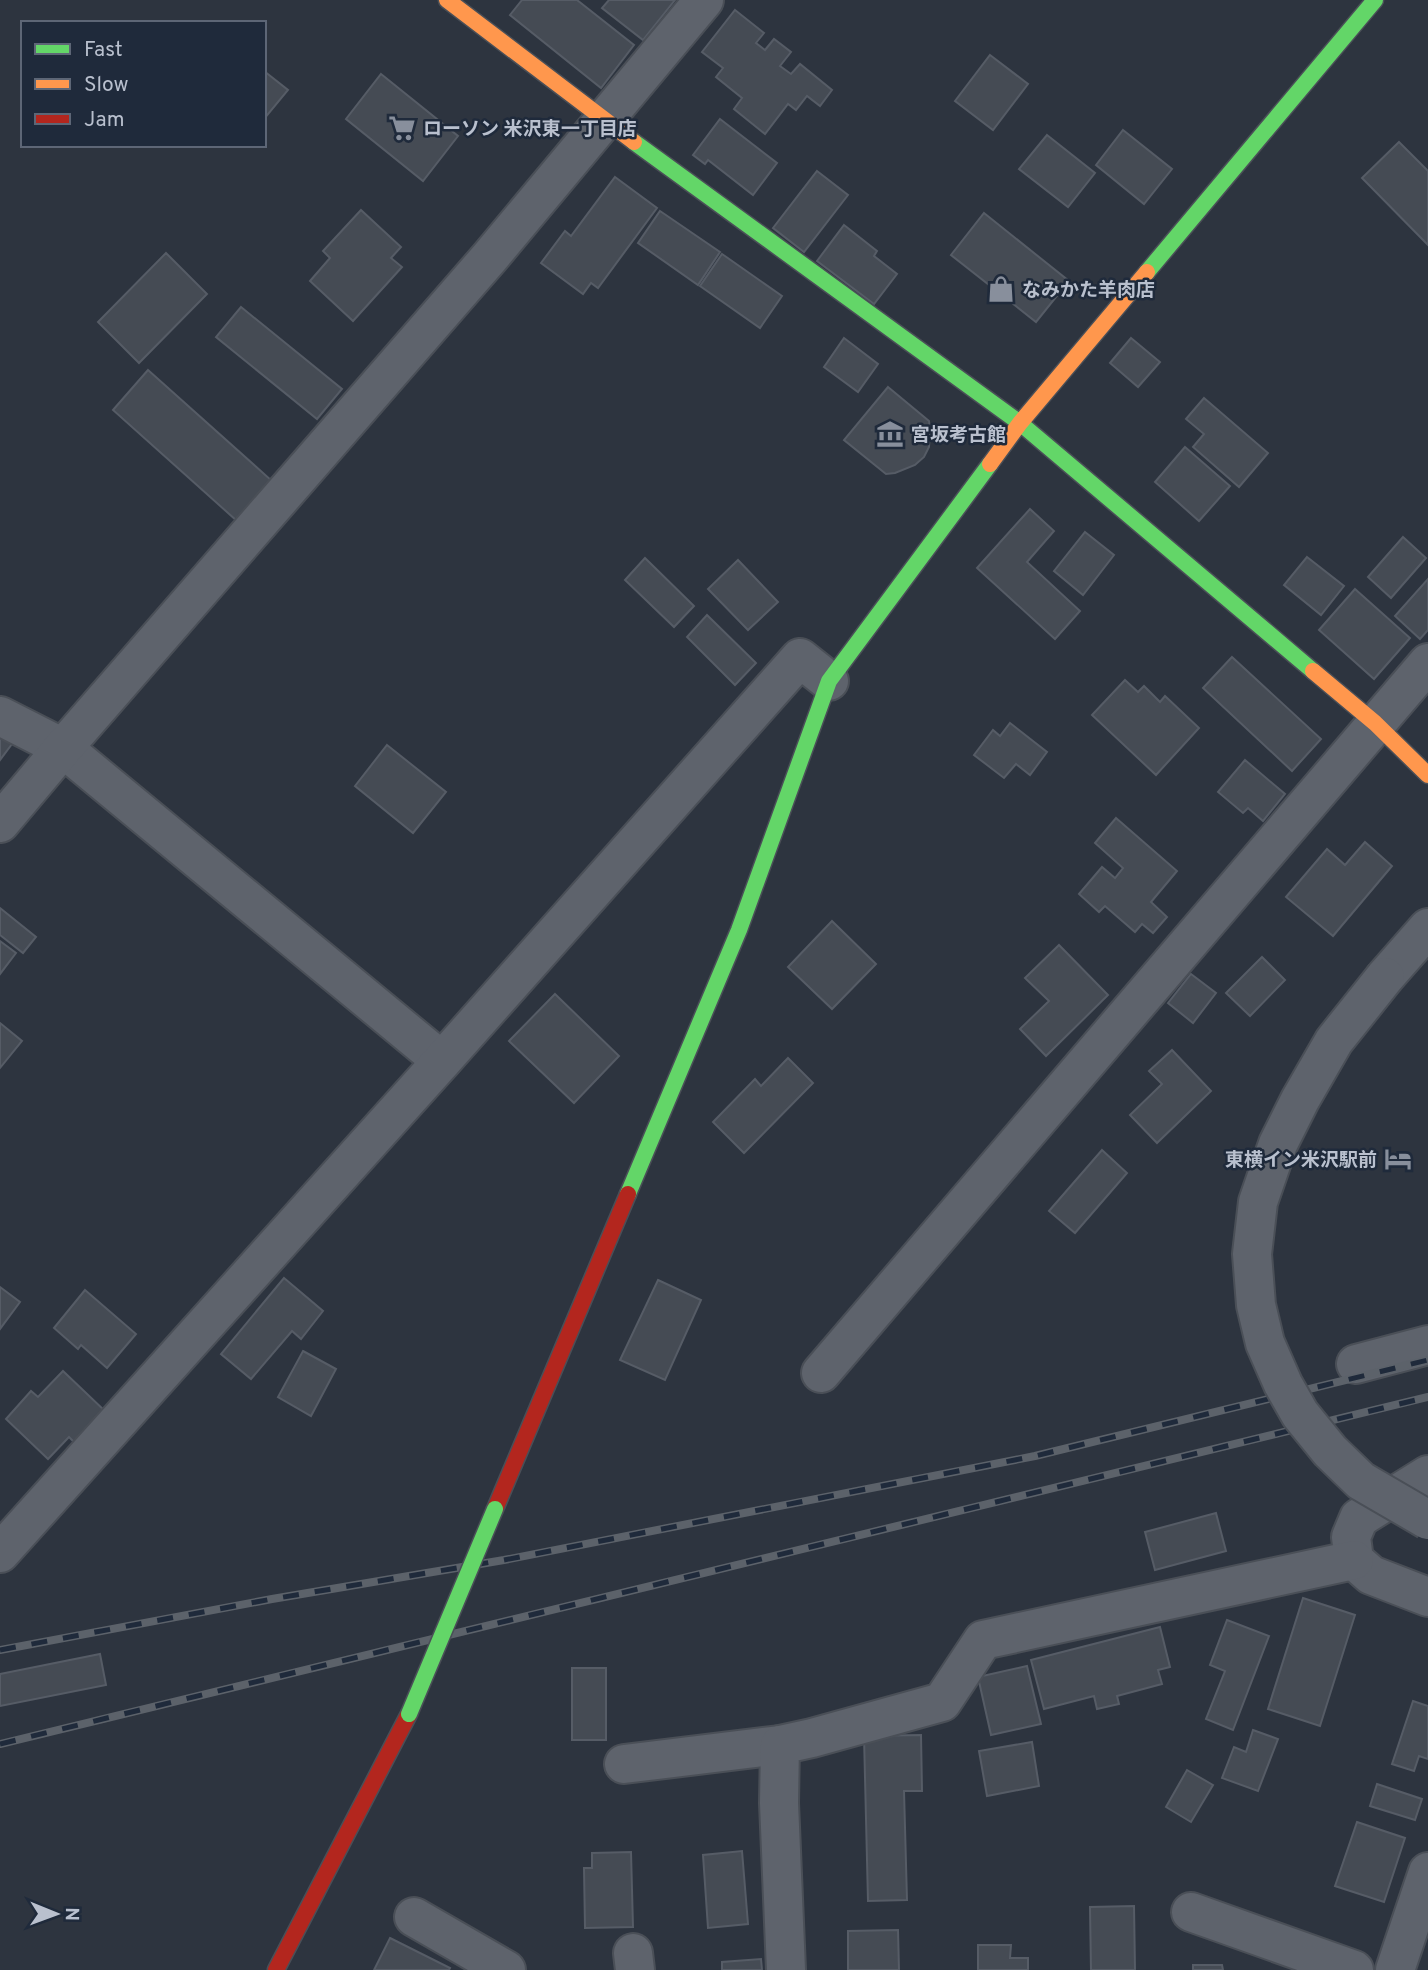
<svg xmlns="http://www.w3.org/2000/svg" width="1428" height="1970" font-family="Overpass,'Noto Sans JP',sans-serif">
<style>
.building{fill:#454b54;stroke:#565c66;stroke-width:2}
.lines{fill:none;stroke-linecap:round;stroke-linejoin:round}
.street-casing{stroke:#4a4f57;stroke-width:42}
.fast-casing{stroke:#4a4f57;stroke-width:19}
.slow-casing{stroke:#4a4f57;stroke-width:19}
.jam-casing{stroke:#4a4f57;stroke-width:19}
.street{stroke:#5e636c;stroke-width:38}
.fast{stroke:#63d668;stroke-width:16}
.slow{stroke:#ff974d;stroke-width:16}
.jam{stroke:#b3261e;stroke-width:16}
.rail-casing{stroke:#5c626a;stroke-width:8}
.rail{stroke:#1f2a3b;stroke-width:5;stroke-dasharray:16;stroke-linecap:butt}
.street-bridge-casing{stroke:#4a4f57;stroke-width:42;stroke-linecap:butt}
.fast-bridge-casing{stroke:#4a4f57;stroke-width:19;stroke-linecap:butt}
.street-bridge{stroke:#5e636c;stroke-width:38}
.fast-bridge{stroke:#63d668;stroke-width:16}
.labels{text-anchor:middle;stroke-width:5;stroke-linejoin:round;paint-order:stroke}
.poi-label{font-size:19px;font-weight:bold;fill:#b9c0ce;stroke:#1f2a3b;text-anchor:start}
</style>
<rect width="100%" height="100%" fill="#2d343f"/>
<!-- building -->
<g class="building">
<polygon points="522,0 577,0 634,45 601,88 510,15"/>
<polygon points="609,0 675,0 643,40 602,8"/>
<polygon points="735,10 764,33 756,43 765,50 774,39 791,52 780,66 791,74 800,64 832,90 820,106 807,96 796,110 788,104 765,134 734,109 742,98 716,77 723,68 702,52"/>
<polygon points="990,55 1028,84 993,130 955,101"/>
<polygon points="264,71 288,90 264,119"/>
<polygon points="381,74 458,136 423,181 346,119"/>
<polygon points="720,119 777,163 753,195 708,160 705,164 693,155"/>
<polygon points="1123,130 1172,169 1144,204 1096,165"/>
<polygon points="1047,135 1095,173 1068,207 1019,169"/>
<polygon points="1399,142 1428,171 1428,245 1362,178"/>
<polygon points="817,171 848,195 804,252 773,228"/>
<polygon points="615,177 657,208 598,288 591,283 583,294 541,263 565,231 571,236"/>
<polygon points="361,210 401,247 391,258 402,267 353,321 310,281 330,258 323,251"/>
<polygon points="660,211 720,252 698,285 638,243"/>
<polygon points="984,213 1069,281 1036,322 951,255"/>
<polygon points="844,225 877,251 874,256 897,274 874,304 817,261"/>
<polygon points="166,253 207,294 139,363 98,322"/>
<polygon points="722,254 782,296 760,328 700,286"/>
<polygon points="241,307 342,389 317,419 216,337"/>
<polygon points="844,338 878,364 858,392 824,367"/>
<polygon points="1131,338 1160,362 1138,387 1110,363"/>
<polygon points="148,370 272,481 237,521 113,410"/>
<polygon points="888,387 929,421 930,430 929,447 924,457 915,465 895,473 886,474 844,440"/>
<polygon points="1204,398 1268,453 1239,487 1193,447 1204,434 1186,419"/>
<polygon points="1185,447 1230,486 1199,521 1155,482"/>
<polygon points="1030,509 1054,531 1027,562 1080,611 1055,639 977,568"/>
<polygon points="1085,532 1114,555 1083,595 1054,571"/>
<polygon points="1403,537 1426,558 1391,598 1368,577"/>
<polygon points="1307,557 1344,586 1321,615 1284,585"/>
<polygon points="645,558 694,606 674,627 625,580"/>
<polygon points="738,560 778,602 748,630 708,589"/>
<polygon points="1428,579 1428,630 1420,639 1395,616"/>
<polygon points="1355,589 1410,638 1374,679 1319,630"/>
<polygon points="707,615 756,663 735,685 687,637"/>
<polygon points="1232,657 1321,739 1292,771 1203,688"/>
<polygon points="1125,680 1138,692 1144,686 1160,702 1165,696 1199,728 1156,775 1092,715"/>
<polygon points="1010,723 1047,752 1030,775 1016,764 1004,778 974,755 993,730 1000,736"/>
<polygon points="0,735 12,744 0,760"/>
<polygon points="387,745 446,792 413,833 355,786"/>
<polygon points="1245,760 1285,794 1263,821 1248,808 1243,813 1218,792"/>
<polygon points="1116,818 1177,871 1151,902 1167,917 1153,933 1142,924 1135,932 1105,906 1099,912 1079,894 1102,867 1115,878 1123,868 1095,843"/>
<polygon points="1365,842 1392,866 1333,936 1286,897 1327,849 1345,865"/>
<polygon points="0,908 36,937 23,953 0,935"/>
<polygon points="832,921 876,964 832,1009 788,967"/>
<polygon points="0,941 16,953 0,974"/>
<polygon points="1059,945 1108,995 1046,1056 1020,1029 1049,1001 1025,978"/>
<polygon points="1262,957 1285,980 1250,1016 1226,993"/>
<polygon points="1191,974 1216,993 1193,1023 1168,1003"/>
<polygon points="555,994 619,1056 574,1103 509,1041"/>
<polygon points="0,1023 22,1041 0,1068"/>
<polygon points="1172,1050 1211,1091 1157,1143 1130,1115 1162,1084 1149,1071"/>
<polygon points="788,1058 813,1083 744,1153 713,1122 755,1079 761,1086"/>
<polygon points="1102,1150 1127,1173 1075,1233 1049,1211"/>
<polygon points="284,1278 323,1311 301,1339 292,1331 251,1379 221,1354"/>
<polygon points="658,1280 701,1300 665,1380 620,1360"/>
<polygon points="0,1287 20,1302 0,1329"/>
<polygon points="85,1290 136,1334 107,1368 81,1345 78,1349 54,1328"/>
<polygon points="303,1351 336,1369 311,1416 278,1397"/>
<polygon points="63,1371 106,1412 76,1444 69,1437 48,1459 6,1419 31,1391 38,1397"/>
<polygon points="1216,1513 1226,1551 1155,1570 1145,1532"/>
<polygon points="1303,1598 1355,1615 1320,1726 1268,1709"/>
<polygon points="1227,1620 1269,1636 1233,1730 1206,1719 1225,1671 1210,1665"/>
<polygon points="1160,1627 1170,1667 1158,1670 1162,1684 1117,1696 1119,1704 1097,1709 1094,1696 1044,1709 1031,1660"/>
<polygon points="100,1654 106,1685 0,1706 0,1674"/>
<polygon points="1027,1666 1041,1724 991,1735 978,1677"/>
<rect x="572" y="1668" width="34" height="72"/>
<polygon points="1413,1701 1428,1706 1428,1759 1419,1756 1414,1771 1392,1764"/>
<polygon points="1253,1730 1278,1739 1258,1791 1222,1778 1234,1747 1246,1752"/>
<polygon points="921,1735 922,1791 904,1791 907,1900 868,1901 864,1736"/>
<polygon points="1032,1742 1039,1786 987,1796 979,1751"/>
<polygon points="1187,1770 1213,1785 1191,1822 1166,1807"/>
<polygon points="1377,1784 1422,1799 1415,1820 1370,1806"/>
<polygon points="1357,1822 1405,1838 1384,1902 1335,1886"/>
<polygon points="742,1851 748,1924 708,1928 703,1855"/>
<polygon points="631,1852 633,1927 585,1928 584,1868 592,1868 592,1853"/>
<polygon points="1134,1906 1135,1970 1091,1970 1090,1907"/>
<polygon points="898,1930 899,1970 848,1970 848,1931"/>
<polygon points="390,1938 450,1968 449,1970 374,1970"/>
<polygon points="978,1945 1011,1945 1010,1958 1028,1958 1028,1970 978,1970"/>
<polygon points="761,1959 762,1970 722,1970 722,1962"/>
<polygon points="1193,1965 1222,1965 1223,1970 1193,1970"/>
</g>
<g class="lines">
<defs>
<g id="street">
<polyline points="0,716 63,748 442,1061"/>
<polyline points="0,823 63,748 490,257 704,0"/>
<polyline points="1385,977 1428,928"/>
<polyline points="1356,1364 1428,1345"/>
<polyline points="821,1373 1428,663"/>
<polyline points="1428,1475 1359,1518 1351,1537 1354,1560 1371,1575 1428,1597"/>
<polyline points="0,1553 442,1061 800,658 829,681"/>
<polyline points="624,1764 780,1745"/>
<polyline points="1191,1912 1354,1970"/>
<polyline points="414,1917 506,1970"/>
<polyline points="633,1953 635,1970"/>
<polyline points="786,1970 779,1803 780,1745 812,1738 942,1702 983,1640 1354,1560"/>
<polyline points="1395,1970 1428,1872"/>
</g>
<g id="fast">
<polyline points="634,142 1020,423 1313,671"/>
<polyline points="1147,272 1375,0"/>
<polyline points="628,1194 739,930 829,681 990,464"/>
</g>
<g id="slow">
<polyline points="447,0 634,142"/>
<polyline points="990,464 1020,423 1147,272"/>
<polyline points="1313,671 1375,723 1428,775"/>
</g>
<g id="jam">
<polyline points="495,1509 628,1194"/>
<polyline points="276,1970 409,1714"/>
</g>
</defs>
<!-- street casing -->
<use href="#street" class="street-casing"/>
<!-- fast casing -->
<use href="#fast" class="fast-casing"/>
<!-- slow casing -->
<use href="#slow" class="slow-casing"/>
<!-- jam casing -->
<use href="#jam" class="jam-casing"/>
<!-- street -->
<use href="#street" class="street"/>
<!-- fast -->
<use href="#fast" class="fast"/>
<!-- slow -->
<use href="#slow" class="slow"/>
<!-- jam -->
<use href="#jam" class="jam"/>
<defs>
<g id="rail">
<polyline points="0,1650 272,1599 504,1560 1035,1456 1428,1360"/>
<polyline points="0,1744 1428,1397"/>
</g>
</defs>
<!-- rail casing -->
<use href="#rail" class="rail-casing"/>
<!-- rail -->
<use href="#rail" class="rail"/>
<defs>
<polyline id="street-bridge" points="1385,977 1334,1041 1300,1100 1278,1144 1258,1202 1252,1254 1256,1305 1265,1343 1283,1384 1300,1414 1330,1451 1361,1481 1428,1520"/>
<polyline id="fast-bridge" points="409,1714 495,1509"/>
</defs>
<!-- street-bridge casing -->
<use href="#street-bridge" class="street-bridge-casing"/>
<!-- fast-bridge casing -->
<use href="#fast-bridge" class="fast-bridge-casing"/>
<!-- street-bridge -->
<use href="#street-bridge" class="street-bridge"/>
<!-- fast-bridge -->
<use href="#fast-bridge" class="fast-bridge"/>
</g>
<!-- icons -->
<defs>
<symbol id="supermarket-bare" viewBox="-9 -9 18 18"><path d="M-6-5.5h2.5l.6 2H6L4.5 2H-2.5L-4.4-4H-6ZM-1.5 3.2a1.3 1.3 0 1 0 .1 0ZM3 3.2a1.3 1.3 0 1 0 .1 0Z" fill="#888f9c" stroke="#1f2a3b" stroke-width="2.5" paint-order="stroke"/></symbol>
<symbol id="shop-bare" viewBox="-9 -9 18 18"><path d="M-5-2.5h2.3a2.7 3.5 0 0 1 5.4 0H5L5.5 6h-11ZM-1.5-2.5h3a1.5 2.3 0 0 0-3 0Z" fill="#888f9c" stroke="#1f2a3b" stroke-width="2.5" paint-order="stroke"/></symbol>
<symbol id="museum-bare" viewBox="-9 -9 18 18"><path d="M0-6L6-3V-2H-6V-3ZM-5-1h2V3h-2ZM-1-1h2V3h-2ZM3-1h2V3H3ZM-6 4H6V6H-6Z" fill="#888f9c" stroke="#1f2a3b" stroke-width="2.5" paint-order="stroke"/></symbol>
<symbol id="hotel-bare" viewBox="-9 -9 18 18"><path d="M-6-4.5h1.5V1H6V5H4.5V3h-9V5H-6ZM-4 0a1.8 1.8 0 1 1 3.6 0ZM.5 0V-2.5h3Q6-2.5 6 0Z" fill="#888f9c" stroke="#1f2a3b" stroke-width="2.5" paint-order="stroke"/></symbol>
</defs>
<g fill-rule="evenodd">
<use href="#supermarket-bare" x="383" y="109" width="38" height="38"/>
<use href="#shop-bare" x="982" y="270" width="38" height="38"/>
<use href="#museum-bare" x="871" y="415" width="38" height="38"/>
<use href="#hotel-bare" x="1379" y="1140" width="38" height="38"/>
</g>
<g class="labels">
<!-- poi labels -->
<g class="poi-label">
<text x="423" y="135">ローソン 米沢東一丁目店</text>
<text x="1022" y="296">なみかた羊肉店</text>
<text x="911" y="441">宮坂考古館</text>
<text x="1377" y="1166" text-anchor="end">東横イン米沢駅前</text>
</g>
</g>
<!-- legend -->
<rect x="21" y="21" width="245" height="126" fill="#1f2a3b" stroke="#5d6676" stroke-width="2"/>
<rect x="35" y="44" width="35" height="10" fill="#63d668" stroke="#5d6676" stroke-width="2"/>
<text x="84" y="56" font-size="21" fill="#b9c0ce">Fast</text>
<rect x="35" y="79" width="35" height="10" fill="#ff974d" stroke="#5d6676" stroke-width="2"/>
<text x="84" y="91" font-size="21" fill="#b9c0ce">Slow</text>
<rect x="35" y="114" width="35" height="10" fill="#b3261e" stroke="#5d6676" stroke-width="2"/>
<text x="84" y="126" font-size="21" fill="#b9c0ce">Jam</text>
<!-- north arrow -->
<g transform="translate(56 1914) rotate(91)" stroke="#1f2a3b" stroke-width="5" paint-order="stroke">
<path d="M0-5L12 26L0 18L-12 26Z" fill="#b9c0ce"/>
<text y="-10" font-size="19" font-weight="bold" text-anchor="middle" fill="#b9c0ce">N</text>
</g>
</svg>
